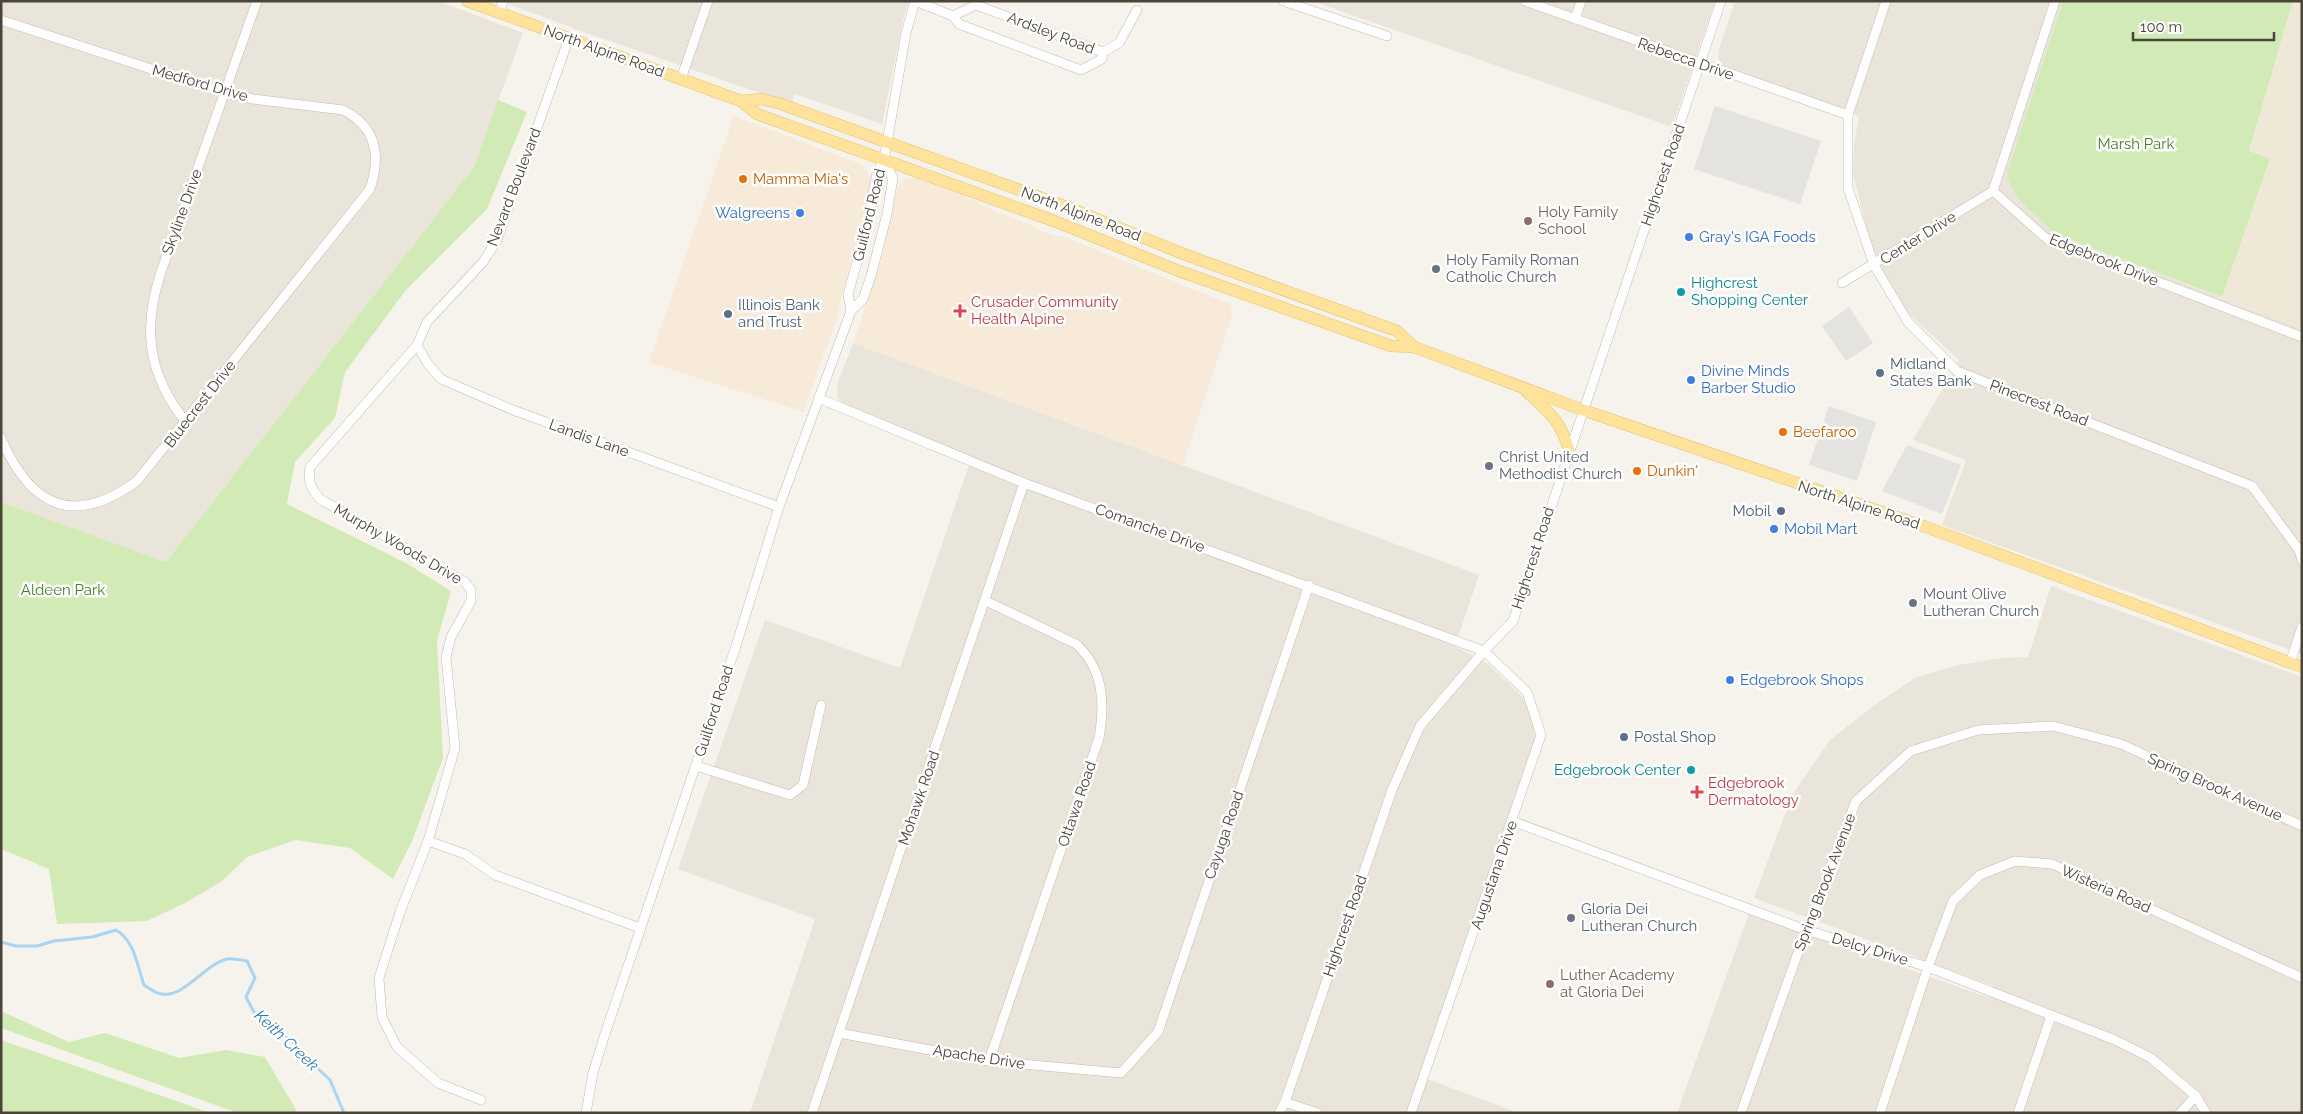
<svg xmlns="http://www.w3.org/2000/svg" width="2303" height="1114" font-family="Raleway,sans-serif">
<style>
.residential{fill:#eae5da}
.commercial{fill:#f7ead8}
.education{fill:#efe8d6}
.green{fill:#d2eab5}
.parking{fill:#e5e3e0}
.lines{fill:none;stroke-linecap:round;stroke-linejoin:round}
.stream{stroke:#a9d4f2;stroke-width:3}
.minor-casing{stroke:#c2bbae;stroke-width:10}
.major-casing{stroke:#e6c16a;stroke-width:12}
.minor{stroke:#fff;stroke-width:9}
.major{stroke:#ffe39c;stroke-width:11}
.food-dot{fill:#e8710a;stroke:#fff;stroke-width:2}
.shop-dot{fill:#3f7fe0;stroke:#fff;stroke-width:2}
.education-dot{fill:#8d6e63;stroke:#fff;stroke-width:2}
.worship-dot{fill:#6b7280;stroke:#fff;stroke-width:2}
.culture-dot{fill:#0f9aa8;stroke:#fff;stroke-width:2}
.health-dot{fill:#e0444e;stroke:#fff;stroke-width:2}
.service-dot{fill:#5c6f8a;stroke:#fff;stroke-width:2}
.labels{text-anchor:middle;stroke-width:5;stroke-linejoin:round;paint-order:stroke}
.street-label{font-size:15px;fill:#4b4439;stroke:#fff}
.park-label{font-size:15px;fill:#4a7f2a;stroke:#fff}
.food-label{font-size:15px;fill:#c56008;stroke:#fff;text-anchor:start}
.education-label{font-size:15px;fill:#785e54;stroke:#fff;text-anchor:start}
.shop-label{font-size:15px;fill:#366cbe;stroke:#fff;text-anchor:start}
.worship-label{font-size:15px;fill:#5b616d;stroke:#fff;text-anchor:start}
.culture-label{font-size:15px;fill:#0d838f;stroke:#fff;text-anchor:start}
.health-label{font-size:15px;fill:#be3a42;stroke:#fff;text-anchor:start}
.service-label{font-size:15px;fill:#4e5e75;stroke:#fff;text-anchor:start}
.water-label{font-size:16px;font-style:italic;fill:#2e7ab2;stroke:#fff}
</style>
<rect width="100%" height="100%" fill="#f6f3ec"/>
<!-- residential -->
<g class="residential">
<polygon points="1,1 438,1 523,33 474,167 166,562 1,502"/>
<polygon points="501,1 909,1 904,15 882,124 795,94 791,104 581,31"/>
<polygon points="1312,1 1715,1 1672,127"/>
<polygon points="1735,1 2063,1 2009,167 2020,201 2055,234 2302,328 2302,654 1942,525 1966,460 1913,440 1959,360 1908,313 1890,285 1870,242 1853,174 1854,144 1859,116 1727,68 1721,64 1718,58 1719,49"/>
<polygon points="853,343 1479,575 1455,646 1488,664 1523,697 1534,727 1535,743 1419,1076 1519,1113 750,1113 815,919 678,869 765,620 900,668 972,456 845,405 837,398 838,382"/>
<polygon points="2051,586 2302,677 2302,1113 1677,1113 1749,913 1990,998 1994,986 1754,898 1792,795 1831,739 1875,705 1916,677 1959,665 2001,658 2028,657"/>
</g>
<!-- commercial -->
<g class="commercial">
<polygon points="734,116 861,164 868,173 871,181 863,228 854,249 834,327 803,412 649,362"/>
<polygon points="915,178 959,193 996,212 1034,226 1036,229 1057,237 1062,236 1230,304 1232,315 1183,465 853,343 881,261 898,186 906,179"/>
</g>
<!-- education -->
<polygon class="education" points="2293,1 2302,1 2302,328 2222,297 2270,160 2249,152"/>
<!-- green -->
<g class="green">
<polygon points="2063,1 2293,1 2249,151 2270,159 2222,297 2055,234 2020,201 2007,178 2009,167"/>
<polygon points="498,100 527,112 487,209 406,290 345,372 335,418 295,462 287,504 406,563 451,591 437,641 443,758 412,841 393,879 350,848 295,840 247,857 222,881 187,902 147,921 57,924 49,869 1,849 1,502 166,562 474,167"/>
<polygon points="1,1011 69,1042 105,1033 179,1058 226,1050 265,1057 298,1113 238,1113 1,1028"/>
<polygon points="1,1040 211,1113 1,1113"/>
</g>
<!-- parking -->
<g class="parking">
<polygon points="1715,106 1821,141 1800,204 1694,169"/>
<polygon points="1849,307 1873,343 1846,361 1822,326"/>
<polygon points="1829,406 1876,422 1857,481 1809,465"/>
<polygon points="1907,445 1961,465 1942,514 1882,491"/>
</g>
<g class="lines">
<!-- stream -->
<path class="stream" d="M 1,942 L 16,946 L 37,946 L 54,941 L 92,937 L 116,930 C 135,941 137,966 144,985 C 149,988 156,994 162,994 C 184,998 205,964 227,959 C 233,958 241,960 247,961 L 255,978 L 246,997 L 255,1014 L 299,1047 L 310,1061 L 330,1080 L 344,1113"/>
<defs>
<g id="minor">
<polyline points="915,1 953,16 959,24 1081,70 1102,59 1103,52 976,5 953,16"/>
<polyline points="1283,1 1387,36"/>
<polyline points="1525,1 1848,115"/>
<polyline points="1886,1 1848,115 1848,188 1874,265 1908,322 1957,371 2252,486 2299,550 2302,560"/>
<polyline points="499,13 503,1"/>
<polyline points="1575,19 1581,1"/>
<path d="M 1,20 L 225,93 L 253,99 L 343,110 C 377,127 381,156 370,189 L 137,481 C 74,527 31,508 1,438"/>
<polyline points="1103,52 1119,43 1137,10"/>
<polyline points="681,79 708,1"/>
<polyline points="1993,191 2047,239 2302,337"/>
<polyline points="1993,191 2055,1"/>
<polyline points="1842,283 1993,191"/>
<polyline points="851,311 848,294 866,231 877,173 884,160 906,33 915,1"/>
<polyline points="417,345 428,364 441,379 457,386 513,410 779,507"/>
<polyline points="818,398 1024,483 1484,651 1527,692 1541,735 1411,1113"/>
<path d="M 186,422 C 148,375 142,329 161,272 L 257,1"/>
<path d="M 986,601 L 1076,644 C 1104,669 1105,704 1099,738 L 989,1061"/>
<polyline points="2290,663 2302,627"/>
<polyline points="696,766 790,795 803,785 821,705"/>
<polyline points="1512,821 1806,930 1928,967 2115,1040 2151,1058 2196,1096 2206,1113"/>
<polyline points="428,841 465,854 495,875 640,928"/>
<polyline points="839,1033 989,1061 1121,1073 1158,1032 1309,585"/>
<path d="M 481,1100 L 438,1083 L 397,1047 L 382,1017 L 379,978 L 400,912 L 428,841 L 455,748 L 446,657 L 451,637 L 471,601 L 471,590 L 465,582 L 320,499 C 310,488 308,481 310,467 L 417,345 L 427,322 L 483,262 L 497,240 L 569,38"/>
<polyline points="1285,1102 1317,1113"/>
<polyline points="586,1113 593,1073 604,1037 736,646 779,507 851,311 863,299 871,276 887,214 893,178 884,160"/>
<polyline points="812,1113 1024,483"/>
<polyline points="1279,1113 1285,1102 1392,790 1420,726 1484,651 1513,621 1721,1"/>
<polyline points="1741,1113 1806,930 1856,801 1911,751 1978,730 2053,726 2121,744 2302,826"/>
<polyline points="1880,1113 1928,967 1953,901 1980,875 2015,861 2052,864 2302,978"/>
<polyline points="2018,1113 2051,1016"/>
<polyline points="2180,1113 2196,1096"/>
</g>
<g id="major">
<polyline points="467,1 741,101 757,114 1054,221 1179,271 1391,346 1414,347 1583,410 1926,527 2302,667"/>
<polyline points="741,101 762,99 781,104 1075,210 1186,255 1397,331 1414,347"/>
<path d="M 1527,392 C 1548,411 1562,422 1569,451"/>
</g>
</defs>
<!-- minor casing -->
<use href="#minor" class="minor-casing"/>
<!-- major casing -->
<use href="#major" class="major-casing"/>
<!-- minor -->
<use href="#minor" class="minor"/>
<!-- major -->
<use href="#major" class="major"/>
</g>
<!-- markers -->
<g class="food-dot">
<circle cx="743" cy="179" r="5"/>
<circle cx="1783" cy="432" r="5"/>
<circle cx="1637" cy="471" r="5"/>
</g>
<g class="shop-dot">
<circle cx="800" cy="213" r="5"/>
<circle cx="1689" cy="237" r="5"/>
<circle cx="1691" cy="380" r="5"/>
<circle cx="1774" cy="529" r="5"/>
<circle cx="1730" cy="680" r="5"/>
</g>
<g class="education-dot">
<circle cx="1528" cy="221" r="5"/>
<circle cx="1550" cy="984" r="5"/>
</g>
<g class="worship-dot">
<circle cx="1436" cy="269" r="5"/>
<circle cx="1489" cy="466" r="5"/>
<circle cx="1913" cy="603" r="5"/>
<circle cx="1571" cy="918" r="5"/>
</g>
<g class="culture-dot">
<circle cx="1681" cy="292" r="5"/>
<circle cx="1691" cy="770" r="5"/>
</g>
<g class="health-dot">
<path d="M957.5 303.5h5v5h5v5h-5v5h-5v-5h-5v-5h5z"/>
<path d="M1694.5 784.5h5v5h5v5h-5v5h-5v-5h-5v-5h5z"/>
</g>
<g class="service-dot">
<circle cx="728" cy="314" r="5"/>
<circle cx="1880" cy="373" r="5"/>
<circle cx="1781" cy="511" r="5"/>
<circle cx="1624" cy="737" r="5"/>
</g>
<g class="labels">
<!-- street labels -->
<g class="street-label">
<text transform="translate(1051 33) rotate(21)" y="5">Ardsley Road</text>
<text transform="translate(604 51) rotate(20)" y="5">North Alpine Road</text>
<text transform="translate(1686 59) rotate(19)" y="5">Rebecca Drive</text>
<text transform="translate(200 83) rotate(16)" y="5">Medford Drive</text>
<text transform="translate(1663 175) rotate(-71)" y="5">Highcrest Road</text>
<text transform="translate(514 187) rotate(-69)" y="5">Nevard Boulevard</text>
<text transform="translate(182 212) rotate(-70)" y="5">Skyline Drive</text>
<text transform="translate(1081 214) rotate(21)" y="5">North Alpine Road</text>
<text transform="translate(869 215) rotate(-76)" y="5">Guilford Road</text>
<text transform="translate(1918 238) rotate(-32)" y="5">Center Drive</text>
<text transform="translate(2104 260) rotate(22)" y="5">Edgebrook Drive</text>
<text transform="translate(2039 403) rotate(21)" y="5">Pinecrest Road</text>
<text transform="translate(200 404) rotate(-52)" y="5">Bluecrest Drive</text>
<text transform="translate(589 438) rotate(20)" y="5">Landis Lane</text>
<text transform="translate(1859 505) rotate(18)" y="5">North Alpine Road</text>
<text transform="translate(1150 528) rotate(20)" y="5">Comanche Drive</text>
<text transform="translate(398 544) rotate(30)" y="5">Murphy Woods Drive</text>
<text transform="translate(1533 558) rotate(-72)" y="5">Highcrest Road</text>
<text transform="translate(714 711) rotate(-72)" y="5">Guilford Road</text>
<text transform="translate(2215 787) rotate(24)" y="5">Spring Brook Avenue</text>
<text transform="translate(919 798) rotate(-71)" y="5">Mohawk Road</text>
<text transform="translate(1077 804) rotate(-71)" y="5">Ottawa Road</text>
<text transform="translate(1224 835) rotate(-71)" y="5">Cayuga Road</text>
<text transform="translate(1494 875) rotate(-71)" y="5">Augustana Drive</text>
<text transform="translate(1825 882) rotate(-69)" y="5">Spring Brook Avenue</text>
<text transform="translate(2106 889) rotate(24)" y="5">Wisteria Road</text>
<text transform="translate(1345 926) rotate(-71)" y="5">Highcrest Road</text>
<text transform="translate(1870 949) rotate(17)" y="5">Delcy Drive</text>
<text transform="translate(979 1057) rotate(9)" y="5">Apache Drive</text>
</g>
<!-- park labels -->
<g class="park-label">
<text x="2136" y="149">Marsh Park</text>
<text x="63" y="595">Aldeen Park</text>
</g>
<!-- food labels -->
<g class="food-label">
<text x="753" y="184">Mamma Mia's</text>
<text x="1793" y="437">Beefaroo</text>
<text x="1647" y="476">Dunkin'</text>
</g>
<!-- education labels -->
<g class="education-label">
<text x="1538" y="217">Holy Family<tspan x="1538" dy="17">School</tspan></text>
<text x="1560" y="980">Luther Academy<tspan x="1560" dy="17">at Gloria Dei</tspan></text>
</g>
<!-- shop labels -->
<g class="shop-label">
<text x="790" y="218" text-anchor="end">Walgreens</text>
<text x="1699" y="242">Gray's IGA Foods</text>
<text x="1701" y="376">Divine Minds<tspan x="1701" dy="17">Barber Studio</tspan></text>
<text x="1784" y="534">Mobil Mart</text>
<text x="1740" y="685">Edgebrook Shops</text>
</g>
<!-- worship labels -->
<g class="worship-label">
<text x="1446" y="265">Holy Family Roman<tspan x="1446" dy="17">Catholic Church</tspan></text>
<text x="1499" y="462">Christ United<tspan x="1499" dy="17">Methodist Church</tspan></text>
<text x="1923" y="599">Mount Olive<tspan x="1923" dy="17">Lutheran Church</tspan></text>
<text x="1581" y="914">Gloria Dei<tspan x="1581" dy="17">Lutheran Church</tspan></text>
</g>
<!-- culture labels -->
<g class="culture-label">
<text x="1691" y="288">Highcrest<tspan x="1691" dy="17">Shopping Center</tspan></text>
<text x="1681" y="775" text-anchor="end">Edgebrook Center</text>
</g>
<!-- health labels -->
<g class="health-label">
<text x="971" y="307">Crusader Community<tspan x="971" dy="17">Health Alpine</tspan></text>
<text x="1708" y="788">Edgebrook<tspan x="1708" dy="17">Dermatology</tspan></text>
</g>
<!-- service labels -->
<g class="service-label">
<text x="738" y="310">Illinois Bank<tspan x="738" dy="17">and Trust</tspan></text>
<text x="1890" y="369">Midland<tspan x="1890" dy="17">States Bank</tspan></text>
<text x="1771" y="516" text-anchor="end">Mobil</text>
<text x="1634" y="742">Postal Shop</text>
</g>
<!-- water labels -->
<g class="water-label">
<text transform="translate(287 1040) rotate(43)" y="6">Keith Creek</text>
</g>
</g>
<!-- border -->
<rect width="2303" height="1114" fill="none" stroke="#4b4439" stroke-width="5"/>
<!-- scale -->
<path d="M2133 32v8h141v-8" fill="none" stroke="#4b4439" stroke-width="2.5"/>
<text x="2140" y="32" font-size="15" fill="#4b4439" stroke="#ffffff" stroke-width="4" paint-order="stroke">100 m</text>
</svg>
